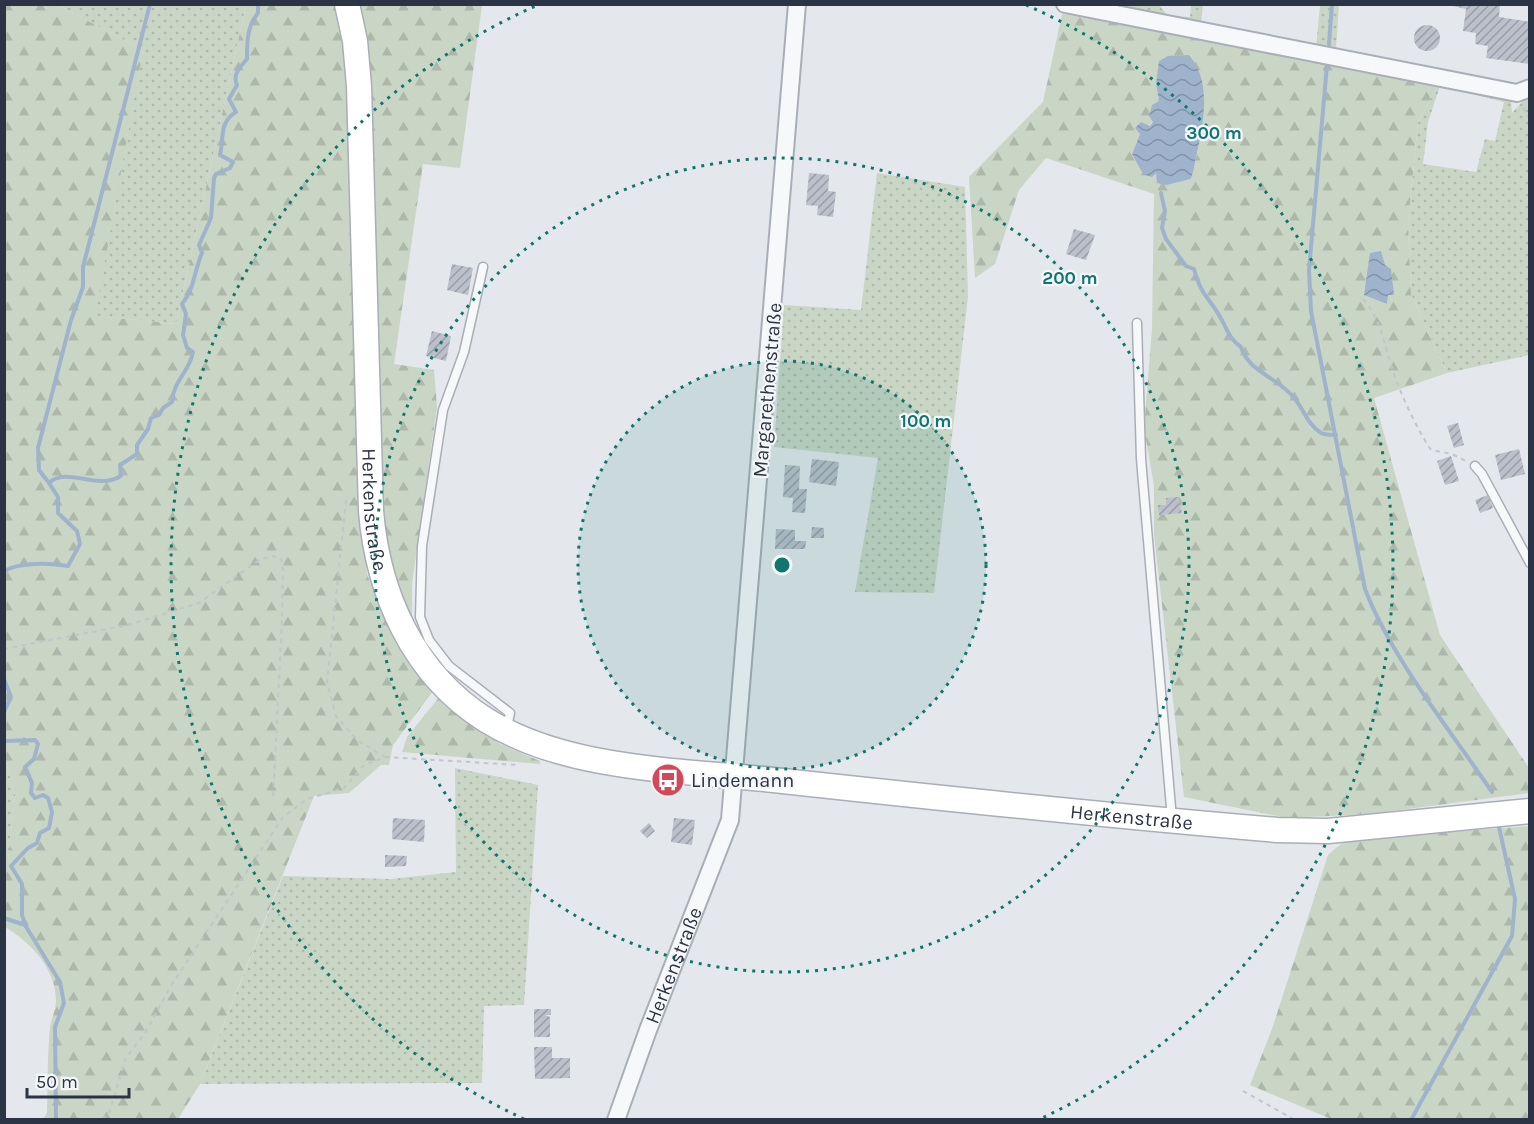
<svg xmlns="http://www.w3.org/2000/svg" width="1534" height="1124" font-family="Karla,sans-serif">
<style>
.grass{fill:url(#grass-dots);fill-rule:evenodd}
.forest{fill:url(#forest-firs);fill-rule:evenodd}
.water{fill:url(#water-waves)}
.lines{fill:none;stroke-linecap:round;stroke-linejoin:round}
.stream{stroke:#9fb4cc;stroke-width:4}
.building{fill:url(#building-hatch)}
.lane-casing{stroke:#a9aeb7;stroke-width:11}
.street-casing{stroke:#a9aeb7;stroke-width:20}
.secondary-casing{stroke:#a9aeb7;stroke-width:27}
.path{stroke:#c2c5cb;stroke-width:2;stroke-dasharray:4.5 4.5;stroke-linecap:butt}
.lane{stroke:#f7f8fa;stroke-width:8}
.street{stroke:#f7f8fa;stroke-width:16}
.secondary{stroke:#fff;stroke-width:24}
.ring{fill:none;stroke:#0f766e;stroke-width:3;stroke-dasharray:3 6}
.labels{text-anchor:middle;stroke-width:4.5;stroke-linejoin:round;paint-order:stroke}
.street-label{font-size:20px;fill:#2b3445;stroke:#f4f6f9}
.poi-label{font-size:20px;fill:#2b3445;stroke:#f4f6f9;text-anchor:start}
.centre{fill:#0f766e;stroke:#f4f6f9;stroke-width:3}
.ring-label{font-size:18px;text-anchor:middle;font-weight:bold;fill:#0f766e;stroke:#f4f6f9;stroke-width:4.5;stroke-linejoin:round;paint-order:stroke}
</style>
<defs>
<pattern id="grass-dots" width="8" height="8" patternUnits="userSpaceOnUse" patternTransform="scale(1.5)"><rect width="8" height="8" fill="#c9d6c5"/><path d="M2 2h.1M6 6h.1" fill="none" stroke="#adb8ab" stroke-width="1.8" stroke-linecap="round"/></pattern>
<pattern id="forest-firs" width="22" height="20" patternUnits="userSpaceOnUse" patternTransform="scale(1.5)"><rect width="22" height="20" fill="#c9d6c5"/><path d="M5 1l3.5 6h-7zM16 11l3.5 6h-7z" fill="#adb8ab"/></pattern>
<pattern id="water-waves" width="16" height="10" patternUnits="userSpaceOnUse" patternTransform="scale(1.5)"><rect width="16" height="10" fill="#9fb4cc"/><path d="M0 5q4-4 8 0t8 0" fill="none" stroke="#8293a7"/></pattern>
<pattern id="building-hatch" width="6" height="6" patternUnits="userSpaceOnUse" patternTransform="scale(1.5)"><rect width="6" height="6" fill="#bbc0ca"/><path d="M-1 1l2-2M0 6l6-6M5 7l2-2" fill="none" stroke="#989da6"/></pattern>
</defs>
<rect width="100%" height="100%" fill="#e4e7ec"/>
<!-- grass -->
<g class="grass">
<polygon points="58,5 246,5 176,324 94,316 143,50"/>
<polygon points="1098,5 1159,5 1168,16 1190,17 1191,5 1203,5 1201,23"/>
<polygon points="1320,5 1339,5 1336,48 1316,48"/>
<path d="M 1440,81 L 1511,99 L 1512,113 L 1529,94 L 1529,355 L 1447,373 L 1411,294 L 1408,222 L 1418,123 ZM 1440,86 L 1504,102 L 1495,141 L 1485,139 L 1476,172 L 1423,164 L 1428,122 Z"/>
<polygon points="877,173 965,187 968,297 934,593 855,592 878,458 774,447 784,305 861,310"/>
<polygon points="4,755 15,795 8,862 4,862"/>
<polygon points="455,768 538,785 524,1005 484,1006 482,1083 200,1084 283,876 391,879 456,872"/>
</g>
<!-- forest -->
<g class="forest">
<path d="M 5,5 L 58,5 L 143,50 L 95,316 L 176,324 L 246,5 L 340,5 L 346,23 L 362,513 L 367,574 L 382,613 L 408,662 L 432,684 L 433,691 L 393,745 L 389,765 L 381,765 L 349,793 L 314,796 L 200,1084 L 178,1119 L 43,1119 L 47,1113 C 48,1085 47,1056 50,1028 C 51,1019 56,1010 56,1001 C 56,968 30,942 5,927 L 4,862 L 8,861 L 15,795 L 4,755 Z"/>
<polygon points="359,5 482,5 460,168 423,164 394,364 434,370 437,407 412,584 412,620 391,564 382,508 375,184 368,38"/>
<path d="M 1062,14 L 1440,81 L 1418,123 L 1408,222 L 1411,294 L 1447,373 L 1374,398 L 1440,635 L 1529,768 L 1529,793 L 1369,814 L 1287,818 L 1184,797 L 1154,535 L 1154,486 L 1144,428 L 1152,328 L 1154,194 L 1046,158 L 1019,190 L 995,264 L 975,278 L 969,177 L 1043,102 ZM 1156,84 L 1204,92 L 1198,150 L 1191,179 L 1167,185 L 1156,172 L 1132,154 L 1140,134 L 1153,122 L 1159,101 Z"/>
<polygon points="440,696 446,696 500,744 540,761 540,764 402,752 407,737"/>
<polygon points="1529,826 1529,1119 1331,1119 1250,1085 1272,1029 1328,855 1342,843 1357,839"/>
</g>
<!-- water -->
<g class="water">
<path d="M 1189,55 C 1215,84 1201,133 1194,168 L 1191,179 L 1167,185 L 1157,183 L 1156,173 L 1152,177 L 1143,174 L 1132,154 L 1140,134 L 1135,128 L 1141,122 L 1150,126 L 1153,122 L 1149,116 L 1152,105 L 1159,101 L 1156,84 L 1159,61 L 1168,56 Z"/>
<polygon points="1381,251 1385,265 1391,269 1394,295 1388,295 1387,304 1364,295 1370,253"/>
</g>
<g class="lines">
<!-- stream -->
<g class="stream">
<polyline points="1329,44 1332,4"/>
<path d="M 1327,65 L 1309,270 L 1311,311 L 1365,589 C 1391,657 1450,730 1492,792"/>
<path d="M 1161,193 L 1165,211 L 1162,228 L 1166,239 L 1186,266 L 1194,269 C 1201,295 1207,295 1219,315 C 1227,328 1228,338 1241,347 C 1248,372 1281,379 1295,399 C 1304,410 1308,425 1321,433 C 1325,435 1331,435 1336,435"/>
<polyline points="49,483 39,470 38,448 71,320 83,287 83,267 150,4"/>
<path d="M 4,571 C 20,562 49,563 68,566 L 80,544 L 77,531 L 58,513 L 58,497 L 49,483 C 67,466 97,491 121,476 L 120,465 L 137,454 L 137,445 L 148,429 L 151,418 L 159,415 L 163,408 L 172,402 C 173,381 190,371 193,352 L 187,348 L 183,335 L 186,314 L 182,304 C 195,288 194,271 202,253 L 199,245 L 211,218 L 214,178 L 216,174 L 230,168 L 233,162 L 220,155 C 224,138 219,122 236,112 L 229,99 L 237,85 C 232,75 240,67 247,59 C 247,42 247,26 258,13 L 258,4"/>
<polyline points="4,679 11,697 4,712"/>
<polyline points="4,741 35,740 38,744 34,759 25,767 32,783 31,793 35,798 43,795 48,798 52,812 49,828 40,833 37,843 28,848 11,866 22,884 22,915 25,925 60,982 64,1003 55,1027 56,1120"/>
<polyline points="4,918 25,925"/>
<polyline points="1411,1120 1512,936 1515,899 1499,827"/>
</g>
</g>
<!-- building -->
<g class="building">
<polygon points="1444,4 1500,4 1499,17 1530,22 1529,64 1486,58 1488,46 1475,44 1476,33 1463,31 1466,9"/>
<circle cx="1427" cy="38" r="13"/>
<polygon points="809,173 829,175 828,191 836,192 833,217 817,215 818,206 806,205"/>
<polygon points="1074,229 1095,235 1086,260 1066,254"/>
<polygon points="452,264 473,268 468,295 447,290"/>
<polygon points="432,331 451,336 446,361 426,356"/>
<polygon points="1458,423 1464,445 1454,448 1447,426"/>
<polygon points="1519,449 1525,474 1501,480 1495,455"/>
<polygon points="1451,456 1459,481 1445,485 1437,461"/>
<polygon points="812,459 839,462 836,486 809,482"/>
<polygon points="785,465 800,466 799,489 807,489 805,513 792,512 793,498 783,497"/>
<polygon points="1488,495 1493,508 1480,513 1475,500"/>
<polygon points="1178,497 1182,513 1159,515 1158,505 1166,505 1166,498"/>
<polygon points="812,527 824,528 824,538 811,538"/>
<polygon points="776,529 795,530 795,541 806,541 805,549 775,549"/>
<polygon points="393,818 425,820 424,842 392,839"/>
<polygon points="674,818 695,820 692,845 671,842"/>
<polygon points="649,823 655,831 647,838 640,831"/>
<polygon points="385,855 407,856 406,866 385,867"/>
<polygon points="534,1009 551,1009 551,1015 545,1015 550,1017 550,1037 534,1037"/>
<polygon points="534,1047 552,1047 552,1058 570,1058 570,1078 535,1079"/>
</g>
<g class="lines">
<defs>
<g id="lane">
<polyline points="483,267 464,352 443,410 422,546 420,617 429,640 449,666 510,713 507,727"/>
<polyline points="1137,323 1141,459 1172,819"/>
<polyline points="1475,466 1482,474 1530,563"/>
</g>
<g id="street">
<polyline points="1065,4 1517,93 1530,88"/>
<path id="s1" d="M 616,1120 L 648,1030 L 730,820 L 797,4"/>
</g>
<g id="secondary">
<path id="s2" d="M 347,4 L 355,41 L 359,86 L 371,511 C 378,594 413,674 486,720 C 569,772 687,770 783,781 C 948,799 1112,816 1277,830 L 1328,831 L 1530,811"/>
</g>
</defs>
<!-- lane casing -->
<use href="#lane" class="lane-casing"/>
<!-- street casing -->
<use href="#street" class="street-casing"/>
<!-- secondary casing -->
<use href="#secondary" class="secondary-casing"/>
<!-- path -->
<g class="path">
<polyline points="1523,107 1530,121"/>
<path d="M 1363,299 C 1383,323 1383,343 1393,371 C 1401,395 1417,429 1431,450 L 1452,454 L 1466,461"/>
<polyline points="346,500 327,683 336,716 357,740 385,757"/>
<polyline points="4,649 128,625 199,603 259,560 272,556 281,558 283,571 282,617 273,800"/>
<polyline points="1243,1091 1295,1120"/>
<polyline points="102,1120 110,1111 125,1059 145,1033 172,984 283,817 307,799 344,788 364,765 385,757 519,765"/>
</g>
<!-- lane -->
<use href="#lane" class="lane"/>
<!-- street -->
<use href="#street" class="street"/>
<!-- secondary -->
<use href="#secondary" class="secondary"/>
</g>
<!-- distance rings -->
<circle cx="782" cy="565" r="204" fill="#0f766e" fill-opacity=".12"/>
<g class="ring">
<circle cx="782" cy="565" r="204"/>
<circle cx="782" cy="565" r="407"/>
<path d="M524 1119A611 611 0 0 1 538 5M1026 5A611 611 0 0 1 1040 1119"/>
</g>
<!-- icons -->
<defs>
<symbol id="bus-disc" viewBox="-11 -11 22 22"><circle r="9.5" fill="#d1495b" stroke="#f4f6f9"/><path d="M-5-6H5V4H4V6H2V4H-2V6H-4V4H-5ZM-3.5-4V0h7V-4ZM-3.5 1.2v1.5H-2V1.2ZM2 1.2v1.5H3.5V1.2Z" fill="#fff"/></symbol>
</defs>
<g fill-rule="evenodd">
<use href="#bus-disc" x="649" y="761" width="38" height="38"/>
</g>
<g class="labels">
<!-- street labels -->
<g class="street-label">
<text transform="translate(767 390) rotate(-85)" y="7">Margarethenstraße</text>
<text dy="7" stroke="none"><textPath href="#s2" startOffset="507">Herkenstraße</textPath></text>
<text dy="7" stroke="none"><textPath href="#s2" startOffset="1412">Herkenstraße</textPath></text>
<text dy="7" stroke="none"><textPath href="#s1" startOffset="165">Herkenstraße</textPath></text>
</g>
<!-- poi labels -->
<g class="poi-label">
<text x="691" y="787">Lindemann</text>
</g>
</g>
<circle cx="782" cy="565" r="9" class="centre"/>
<g class="ring-label">
<text x="1214" y="139">300 m</text>
<text x="1070" y="284">200 m</text>
<text x="926" y="427">100 m</text>
</g>
<!-- border -->
<rect width="1534" height="1124" fill="none" stroke="#2b3445" stroke-width="12"/>
<!-- scale -->
<path d="M27 1088v9h102v-9" fill="none" stroke="#2b3445" stroke-width="3"/>
<text x="36" y="1088" font-size="18" fill="#2b3445" stroke="#f4f6f9" stroke-width="4.5" paint-order="stroke">50 m</text>
</svg>
